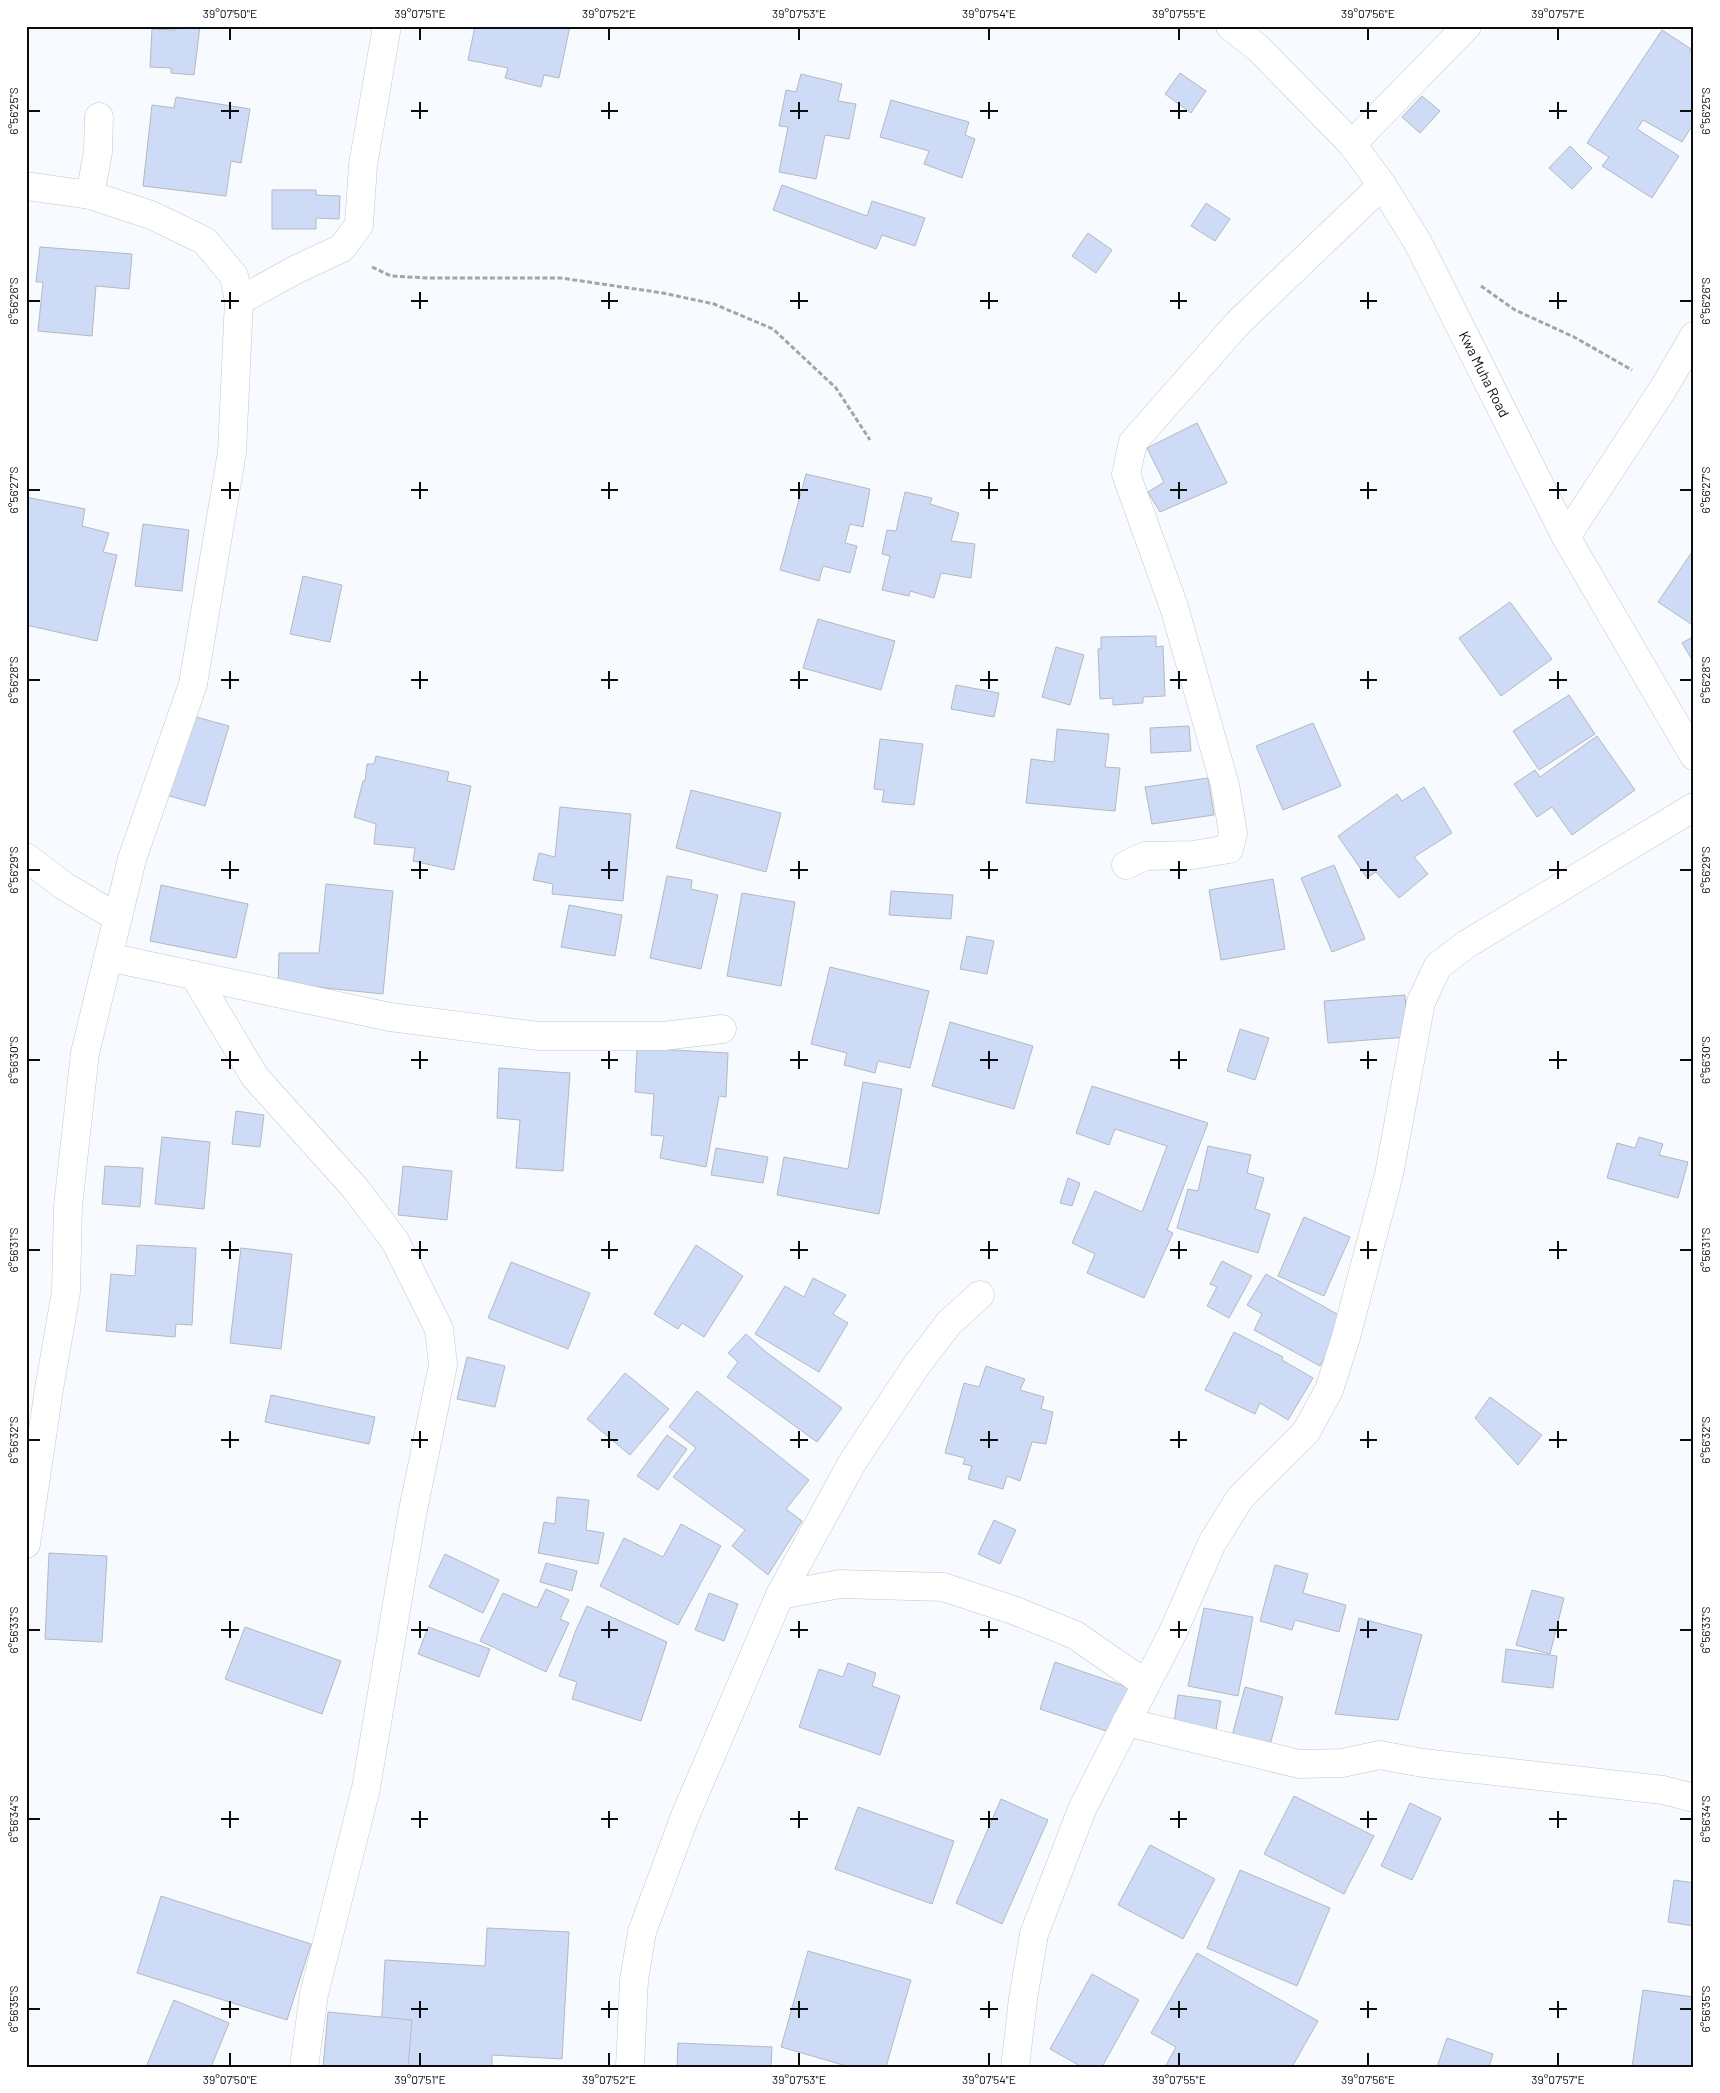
<svg xmlns="http://www.w3.org/2000/svg" width="1720" height="2093" font-family="Barlow,sans-serif">
<style>
.building{fill:#cedbf7;stroke:#b5b8be}
.lines{fill:none;stroke-linecap:round;stroke-linejoin:round}
.minor-casing{stroke:#c3c6cc;stroke-width:29}
.path{stroke:#a3a5a9;stroke-width:3;stroke-dasharray:5 2.5;stroke-linecap:butt}
.minor{stroke:#fff;stroke-width:28}
.ticks{fill:none;stroke:#0b0c0e;stroke-width:2}
.labels{text-anchor:middle;stroke-width:4.5;stroke-linejoin:round;paint-order:stroke}
.street-label{font-size:14px;fill:#0b0c0e;stroke:#fff}
.neatline{fill:none;stroke:#0b0c0e;stroke-width:2}
.ticks-label{font-size:12px;text-anchor:middle;fill:#0b0c0e}
</style>
<rect width="100%" height="100%" fill="#f7faff"/>
<!-- building -->
<g class="building">
<polygon points="177,26 200,26 194,75 171,73 171,68 150,67 152,29 176,30"/>
<polygon points="475,26 570,26 559,78 544,75 541,87 505,78 508,68 468,60"/>
<polygon points="1662,30 1691,49 1689,51 1694,53 1694,123 1682,142 1643,120 1637,129 1679,156 1652,198 1602,166 1609,157 1587,143"/>
<polygon points="1180,73 1206,91 1191,113 1165,94"/>
<polygon points="801,74 842,84 838,101 856,104 849,139 825,135 816,179 779,172 788,127 779,126 786,90 796,92"/>
<polygon points="1422,96 1440,111 1420,133 1402,117"/>
<polygon points="176,97 250,109 241,163 231,161 226,196 143,186 152,105 174,108"/>
<polygon points="891,100 969,122 965,135 975,139 962,178 924,164 929,151 880,137"/>
<polygon points="1570,146 1592,168 1572,189 1549,168"/>
<polygon points="782,185 867,216 872,201 925,218 915,246 882,235 876,249 773,210"/>
<polygon points="272,190 316,190 316,195 340,196 339,219 316,218 316,229 272,229"/>
<polygon points="1206,203 1230,219 1215,241 1191,226"/>
<polygon points="1088,233 1112,250 1096,273 1072,256"/>
<polygon points="40,247 132,254 129,289 96,286 92,336 38,331 43,282 36,282"/>
<polygon points="1197,423 1227,483 1160,512 1148,492 1164,482 1147,448"/>
<polygon points="806,474 870,489 863,527 850,524 845,543 857,546 850,573 823,566 819,581 780,570"/>
<polygon points="905,492 932,498 930,504 959,513 951,541 975,544 971,578 941,573 934,598 910,591 909,596 882,590 890,556 882,554 887,530 896,531"/>
<polygon points="26,497 85,509 82,526 109,533 103,552 117,555 97,641 26,625"/>
<polygon points="143,524 189,530 182,591 135,586"/>
<polygon points="1694,549 1694,626 1658,602"/>
<polygon points="303,576 342,585 330,642 290,634"/>
<polygon points="1510,602 1552,659 1501,696 1459,638"/>
<polygon points="818,619 895,641 881,690 803,668"/>
<polygon points="1156,636 1156,647 1163,646 1165,696 1143,697 1143,703 1113,705 1113,698 1100,699 1098,649 1101,649 1101,637"/>
<polygon points="1694,636 1694,663 1682,643"/>
<polygon points="1056,647 1084,655 1070,705 1042,697"/>
<polygon points="956,685 999,693 994,717 951,709"/>
<polygon points="1569,695 1595,734 1539,770 1513,731"/>
<polygon points="189,715 229,726 205,806 166,795"/>
<polygon points="1313,723 1341,786 1283,810 1256,746"/>
<polygon points="1189,726 1191,751 1151,753 1150,728"/>
<polygon points="1057,729 1109,734 1105,767 1120,768 1115,811 1026,803 1031,759 1054,762"/>
<polygon points="1597,736 1635,790 1572,835 1552,807 1537,817 1514,784 1535,770 1540,777"/>
<polygon points="880,739 923,744 914,805 882,802 884,790 874,789"/>
<polygon points="376,756 449,772 447,781 471,786 454,870 413,861 415,848 374,844 376,824 354,817 363,781 365,781 367,764 374,764"/>
<polygon points="1208,778 1214,815 1152,824 1145,787"/>
<polygon points="1424,787 1452,833 1414,857 1428,874 1399,898 1376,872 1367,878 1338,836 1397,794 1402,801"/>
<polygon points="691,790 781,813 766,872 676,848"/>
<polygon points="560,807 631,814 623,901 552,894 553,884 533,880 539,853 555,857"/>
<polygon points="1334,865 1365,939 1332,952 1301,878"/>
<polygon points="667,876 692,880 691,889 718,895 701,969 650,958"/>
<polygon points="1273,879 1285,949 1221,960 1209,890"/>
<polygon points="326,884 393,891 383,994 316,987 278,986 279,953 319,953"/>
<polygon points="161,885 248,904 236,958 150,941"/>
<polygon points="891,891 953,895 951,919 889,915"/>
<polygon points="742,893 795,902 781,986 727,976"/>
<polygon points="569,905 622,915 615,956 561,947"/>
<polygon points="967,936 994,941 987,974 960,969"/>
<polygon points="830,967 929,991 910,1068 878,1061 875,1073 844,1065 847,1053 811,1044"/>
<polygon points="1405,995 1408,1037 1328,1043 1324,1001"/>
<polygon points="950,1022 1033,1046 1014,1109 932,1086"/>
<polygon points="1240,1029 1269,1038 1255,1080 1227,1071"/>
<polygon points="637,1048 728,1053 726,1097 719,1096 706,1167 660,1158 664,1136 651,1135 654,1094 635,1092"/>
<polygon points="499,1068 570,1073 563,1171 516,1168 520,1120 497,1118"/>
<polygon points="863,1082 902,1089 879,1214 777,1195 784,1157 848,1169"/>
<polygon points="1092,1086 1208,1123 1167,1230 1173,1233 1144,1298 1087,1273 1095,1254 1072,1243 1095,1191 1142,1212 1167,1146 1115,1129 1109,1145 1076,1133"/>
<polygon points="236,1111 264,1115 260,1147 232,1144"/>
<polygon points="162,1137 210,1142 204,1209 155,1204"/>
<polygon points="1639,1137 1663,1144 1659,1155 1688,1162 1678,1198 1607,1178 1617,1143 1635,1148"/>
<polygon points="1208,1146 1251,1155 1247,1173 1264,1178 1255,1209 1270,1214 1258,1253 1177,1228 1188,1189 1198,1191"/>
<polygon points="716,1148 768,1157 763,1183 711,1175"/>
<polygon points="105,1166 143,1168 140,1207 102,1204"/>
<polygon points="403,1166 452,1171 447,1220 398,1215"/>
<polygon points="1068,1178 1080,1183 1072,1206 1060,1203"/>
<polygon points="1304,1217 1350,1237 1324,1296 1278,1276"/>
<polygon points="137,1245 196,1248 192,1325 176,1324 175,1337 106,1331 111,1274 135,1276"/>
<polygon points="696,1245 743,1276 704,1337 682,1323 678,1329 654,1314"/>
<polygon points="241,1248 292,1254 281,1349 230,1343"/>
<polygon points="1222,1261 1252,1276 1229,1318 1207,1306 1217,1287 1210,1284"/>
<polygon points="511,1262 590,1293 568,1349 488,1318"/>
<polygon points="1266,1274 1346,1319 1320,1366 1254,1330 1262,1314 1247,1305"/>
<polygon points="813,1278 846,1295 833,1314 848,1323 819,1372 755,1334 785,1286 804,1297"/>
<polygon points="1234,1332 1283,1357 1282,1360 1313,1378 1288,1420 1260,1403 1255,1414 1205,1390"/>
<polygon points="746,1334 766,1352 842,1408 817,1442 727,1377 738,1362 728,1353"/>
<polygon points="467,1357 505,1366 495,1407 457,1399"/>
<polygon points="986,1366 1025,1379 1020,1390 1044,1397 1041,1409 1053,1412 1046,1444 1032,1442 1020,1481 1007,1476 1003,1489 968,1479 972,1466 963,1464 965,1458 945,1453 964,1383 979,1387"/>
<polygon points="625,1373 669,1409 630,1455 587,1419"/>
<polygon points="697,1391 809,1480 786,1509 802,1521 768,1575 732,1546 745,1530 673,1477 696,1448 669,1427"/>
<polygon points="271,1395 375,1417 369,1444 265,1422"/>
<polygon points="1490,1397 1542,1435 1518,1465 1475,1418"/>
<polygon points="667,1435 687,1449 658,1490 637,1476"/>
<polygon points="557,1497 589,1500 586,1530 604,1533 598,1564 538,1553 544,1522 555,1524"/>
<polygon points="994,1520 1016,1530 1000,1564 978,1554"/>
<polygon points="681,1524 721,1546 678,1625 600,1586 624,1538 663,1557"/>
<polygon points="49,1553 107,1556 102,1642 45,1639"/>
<polygon points="445,1554 499,1580 483,1613 429,1587"/>
<polygon points="546,1563 577,1571 572,1591 540,1582"/>
<polygon points="1275,1565 1308,1574 1303,1593 1346,1605 1339,1632 1295,1620 1292,1630 1260,1621"/>
<polygon points="546,1589 569,1600 560,1619 569,1623 546,1672 480,1641 503,1593 537,1608"/>
<polygon points="1532,1590 1564,1598 1550,1654 1516,1645"/>
<polygon points="709,1593 738,1604 724,1641 695,1630"/>
<polygon points="587,1606 667,1642 641,1721 572,1699 577,1682 559,1676 576,1630"/>
<polygon points="1204,1608 1253,1617 1238,1696 1188,1686"/>
<polygon points="1359,1618 1422,1635 1398,1720 1335,1714"/>
<polygon points="245,1627 341,1661 322,1714 225,1679"/>
<polygon points="428,1627 490,1649 479,1677 418,1654"/>
<polygon points="1506,1649 1557,1656 1553,1688 1502,1682"/>
<polygon points="1055,1662 1130,1688 1115,1734 1040,1709"/>
<polygon points="848,1663 876,1673 872,1686 900,1696 880,1755 799,1727 819,1669 843,1677"/>
<polygon points="1245,1687 1283,1697 1270,1745 1232,1736"/>
<polygon points="1178,1695 1221,1701 1216,1730 1174,1723"/>
<polygon points="1294,1796 1374,1836 1344,1894 1264,1854"/>
<polygon points="1001,1799 1048,1820 1002,1924 956,1903"/>
<polygon points="1410,1803 1441,1818 1412,1880 1381,1866"/>
<polygon points="858,1807 954,1841 932,1904 835,1869"/>
<polygon points="1150,1845 1215,1879 1183,1939 1118,1905"/>
<polygon points="1240,1870 1330,1908 1297,1986 1207,1948"/>
<polygon points="1674,1880 1694,1883 1694,1926 1668,1922"/>
<polygon points="161,1896 311,1944 287,2020 137,1973"/>
<polygon points="487,1928 569,1932 562,2059 492,2055 492,2067 379,2067 385,1960 485,1966"/>
<polygon points="808,1951 911,1980 886,2067 850,2067 781,2047"/>
<polygon points="1197,1953 1318,2021 1292,2067 1165,2067 1176,2047 1151,2033"/>
<polygon points="1092,1974 1139,2000 1102,2067 1082,2067 1050,2049"/>
<polygon points="1643,1990 1694,1997 1694,2067 1632,2067"/>
<polygon points="174,2000 229,2023 211,2067 146,2067"/>
<polygon points="328,2012 412,2020 408,2067 323,2067"/>
<polygon points="1447,2038 1493,2054 1489,2067 1437,2067"/>
<polygon points="678,2043 772,2047 771,2067 677,2067"/>
</g>
<g class="lines">
<defs>
<g id="minor">
<path id="s1" d="M 1230,26 L 1259,49 L 1352,144 L 1382,185 L 1417,241 L 1566,537 L 1694,756"/>
<polyline points="1352,144 1467,26"/>
<polyline points="26,186 90,195 151,215 205,241 234,276 239,301 232,452 193,684 132,859 85,1053 68,1206 66,1292 49,1389 26,1544"/>
<polyline points="90,195 98,152 99,117"/>
<polyline points="239,301 295,270 342,248 359,225 363,165 387,26"/>
<polyline points="1566,537 1663,389 1694,336"/>
<polyline points="26,857 64,886 118,918"/>
<polyline points="1126,865 1145,856 1193,855 1229,849 1233,833 1225,785 1174,607 1126,474 1133,442 1238,323 1382,185"/>
<polyline points="108,957 390,1017 539,1036 663,1036 722,1029"/>
<polyline points="194,975 255,1077 355,1188 395,1241 439,1329 443,1365 412,1515 366,1788 314,1994 304,2067"/>
<polyline points="780,1595 840,1584 943,1587 1013,1610 1075,1635 1146,1684"/>
<polyline points="1126,1722 1299,1764 1342,1763 1380,1755 1423,1763 1663,1790 1694,1798"/>
<polyline points="630,2067 634,1980 642,1932 685,1816 780,1595 852,1463 916,1366 949,1323 980,1295"/>
<polyline points="1015,2067 1023,1999 1034,1934 1083,1807 1173,1632 1212,1543 1240,1498 1306,1432 1329,1390 1346,1337 1389,1174 1421,1002 1438,966 1467,944 1694,807"/>
</g>
</defs>
<!-- minor casing -->
<use href="#minor" class="minor-casing"/>
<!-- path -->
<g class="path">
<polyline points="372,267 391,276 427,278 561,278 663,293 714,304 773,329 836,388 870,440"/>
<polyline points="1481,286 1515,310 1574,337 1632,370"/>
</g>
<!-- minor -->
<use href="#minor" class="minor"/>
</g>
<!-- ticks -->
<path class="ticks" d="M 230,28 L 230,40M 420,28 L 420,40M 609,28 L 609,40M 799,28 L 799,40M 989,28 L 989,40M 1179,28 L 1179,40M 1368,28 L 1368,40M 1558,28 L 1558,40M 230,102 L 230,119M 420,102 L 420,119M 609,102 L 609,119M 799,102 L 799,119M 989,102 L 989,119M 1179,102 L 1179,119M 1368,102 L 1368,119M 1558,102 L 1558,119M 28,111 L 40,111M 221,111 L 239,111M 411,111 L 428,111M 601,111 L 618,111M 790,111 L 808,111M 980,111 L 998,111M 1170,111 L 1187,111M 1360,111 L 1377,111M 1549,111 L 1567,111M 1680,111 L 1692,111M 230,292 L 230,309M 420,292 L 420,309M 609,292 L 609,309M 799,292 L 799,309M 989,292 L 989,309M 1179,292 L 1179,309M 1368,292 L 1368,309M 1558,292 L 1558,309M 28,301 L 40,301M 221,301 L 239,301M 411,301 L 428,301M 601,301 L 618,301M 790,301 L 808,301M 980,301 L 998,301M 1170,301 L 1187,301M 1360,301 L 1377,301M 1549,301 L 1567,301M 1680,301 L 1692,301M 230,482 L 230,499M 420,482 L 420,499M 609,482 L 609,499M 799,482 L 799,499M 989,482 L 989,499M 1179,482 L 1179,499M 1368,482 L 1368,499M 1558,482 L 1558,499M 28,490 L 40,490M 221,490 L 239,490M 411,490 L 428,490M 601,490 L 618,490M 790,490 L 808,490M 980,490 L 998,490M 1170,490 L 1187,490M 1360,490 L 1377,490M 1549,490 L 1567,490M 1680,490 L 1692,490M 230,671 L 230,689M 420,671 L 420,689M 609,671 L 609,689M 799,671 L 799,689M 989,671 L 989,689M 1179,671 L 1179,689M 1368,671 L 1368,689M 1558,671 L 1558,689M 28,680 L 40,680M 221,680 L 239,680M 411,680 L 428,680M 601,680 L 618,680M 790,680 L 808,680M 980,680 L 998,680M 1170,680 L 1187,680M 1360,680 L 1377,680M 1549,680 L 1567,680M 1680,680 L 1692,680M 230,861 L 230,879M 420,861 L 420,879M 609,861 L 609,879M 799,861 L 799,879M 989,861 L 989,879M 1179,861 L 1179,879M 1368,861 L 1368,879M 1558,861 L 1558,879M 28,870 L 40,870M 221,870 L 239,870M 411,870 L 428,870M 601,870 L 618,870M 790,870 L 808,870M 980,870 L 998,870M 1170,870 L 1187,870M 1360,870 L 1377,870M 1549,870 L 1567,870M 1680,870 L 1692,870M 230,1051 L 230,1069M 420,1051 L 420,1069M 609,1051 L 609,1069M 799,1051 L 799,1069M 989,1051 L 989,1069M 1179,1051 L 1179,1069M 1368,1051 L 1368,1069M 1558,1051 L 1558,1069M 28,1060 L 40,1060M 221,1060 L 239,1060M 411,1060 L 428,1060M 601,1060 L 618,1060M 790,1060 L 808,1060M 980,1060 L 998,1060M 1170,1060 L 1187,1060M 1360,1060 L 1377,1060M 1549,1060 L 1567,1060M 1680,1060 L 1692,1060M 230,1241 L 230,1259M 420,1241 L 420,1259M 609,1241 L 609,1259M 799,1241 L 799,1259M 989,1241 L 989,1259M 1179,1241 L 1179,1259M 1368,1241 L 1368,1259M 1558,1241 L 1558,1259M 28,1250 L 40,1250M 221,1250 L 239,1250M 411,1250 L 428,1250M 601,1250 L 618,1250M 790,1250 L 808,1250M 980,1250 L 998,1250M 1170,1250 L 1187,1250M 1360,1250 L 1377,1250M 1549,1250 L 1567,1250M 1680,1250 L 1692,1250M 230,1431 L 230,1448M 420,1431 L 420,1448M 609,1431 L 609,1448M 799,1431 L 799,1448M 989,1431 L 989,1448M 1179,1431 L 1179,1448M 1368,1431 L 1368,1448M 1558,1431 L 1558,1448M 28,1440 L 40,1440M 221,1440 L 239,1440M 411,1440 L 428,1440M 601,1440 L 618,1440M 790,1440 L 808,1440M 980,1440 L 998,1440M 1170,1440 L 1187,1440M 1360,1440 L 1377,1440M 1549,1440 L 1567,1440M 1680,1440 L 1692,1440M 230,1621 L 230,1638M 420,1621 L 420,1638M 609,1621 L 609,1638M 799,1621 L 799,1638M 989,1621 L 989,1638M 1179,1621 L 1179,1638M 1368,1621 L 1368,1638M 1558,1621 L 1558,1638M 28,1630 L 40,1630M 221,1630 L 239,1630M 411,1630 L 428,1630M 601,1630 L 618,1630M 790,1630 L 808,1630M 980,1630 L 998,1630M 1170,1630 L 1187,1630M 1360,1630 L 1377,1630M 1549,1630 L 1567,1630M 1680,1630 L 1692,1630M 230,1811 L 230,1828M 420,1811 L 420,1828M 609,1811 L 609,1828M 799,1811 L 799,1828M 989,1811 L 989,1828M 1179,1811 L 1179,1828M 1368,1811 L 1368,1828M 1558,1811 L 1558,1828M 28,1819 L 40,1819M 221,1819 L 239,1819M 411,1819 L 428,1819M 601,1819 L 618,1819M 790,1819 L 808,1819M 980,1819 L 998,1819M 1170,1819 L 1187,1819M 1360,1819 L 1377,1819M 1549,1819 L 1567,1819M 1680,1819 L 1692,1819M 230,2001 L 230,2018M 420,2001 L 420,2018M 609,2001 L 609,2018M 799,2001 L 799,2018M 989,2001 L 989,2018M 1179,2001 L 1179,2018M 1368,2001 L 1368,2018M 1558,2001 L 1558,2018M 28,2009 L 40,2009M 221,2009 L 239,2009M 411,2009 L 428,2009M 601,2009 L 618,2009M 790,2009 L 808,2009M 980,2009 L 998,2009M 1170,2009 L 1187,2009M 1360,2009 L 1377,2009M 1549,2009 L 1567,2009M 1680,2009 L 1692,2009M 230,2053 L 230,2066M 420,2053 L 420,2066M 609,2053 L 609,2066M 799,2053 L 799,2066M 989,2053 L 989,2066M 1179,2053 L 1179,2066M 1368,2053 L 1368,2066M 1558,2053 L 1558,2066"/>
<g class="labels">
<!-- street labels -->
<g class="street-label">
<text dy="5" stroke="none"><textPath href="#s1" startOffset="436">Kwa Muha Road</textPath></text>
</g>
</g>
<!-- border -->
<rect width="1720" height="2093" fill="none" stroke="#ffffff" stroke-width="55"/>
<rect x="28" y="28" width="1664" height="2038" class="neatline"/>
<g class="ticks-label">
<text x="230" y="18">39°07'50"E</text>
<text x="420" y="18">39°07'51"E</text>
<text x="609" y="18">39°07'52"E</text>
<text x="799" y="18">39°07'53"E</text>
<text x="989" y="18">39°07'54"E</text>
<text x="1179" y="18">39°07'55"E</text>
<text x="1368" y="18">39°07'56"E</text>
<text x="1558" y="18">39°07'57"E</text>
<text transform="translate(14 111) rotate(-90)" y="4">6°56'25"S</text>
<text transform="translate(1706 111) rotate(-90)" y="4">6°56'25"S</text>
<text transform="translate(14 301) rotate(-90)" y="4">6°56'26"S</text>
<text transform="translate(1706 301) rotate(-90)" y="4">6°56'26"S</text>
<text transform="translate(14 490) rotate(-90)" y="4">6°56'27"S</text>
<text transform="translate(1706 490) rotate(-90)" y="4">6°56'27"S</text>
<text transform="translate(14 680) rotate(-90)" y="4">6°56'28"S</text>
<text transform="translate(1706 680) rotate(-90)" y="4">6°56'28"S</text>
<text transform="translate(14 870) rotate(-90)" y="4">6°56'29"S</text>
<text transform="translate(1706 870) rotate(-90)" y="4">6°56'29"S</text>
<text transform="translate(14 1060) rotate(-90)" y="4">6°56'30"S</text>
<text transform="translate(1706 1060) rotate(-90)" y="4">6°56'30"S</text>
<text transform="translate(14 1250) rotate(-90)" y="4">6°56'31"S</text>
<text transform="translate(1706 1250) rotate(-90)" y="4">6°56'31"S</text>
<text transform="translate(14 1440) rotate(-90)" y="4">6°56'32"S</text>
<text transform="translate(1706 1440) rotate(-90)" y="4">6°56'32"S</text>
<text transform="translate(14 1630) rotate(-90)" y="4">6°56'33"S</text>
<text transform="translate(1706 1630) rotate(-90)" y="4">6°56'33"S</text>
<text transform="translate(14 1819) rotate(-90)" y="4">6°56'34"S</text>
<text transform="translate(1706 1819) rotate(-90)" y="4">6°56'34"S</text>
<text transform="translate(14 2009) rotate(-90)" y="4">6°56'35"S</text>
<text transform="translate(1706 2009) rotate(-90)" y="4">6°56'35"S</text>
<text x="230" y="2084">39°07'50"E</text>
<text x="420" y="2084">39°07'51"E</text>
<text x="609" y="2084">39°07'52"E</text>
<text x="799" y="2084">39°07'53"E</text>
<text x="989" y="2084">39°07'54"E</text>
<text x="1179" y="2084">39°07'55"E</text>
<text x="1368" y="2084">39°07'56"E</text>
<text x="1558" y="2084">39°07'57"E</text>
</g>
</svg>
